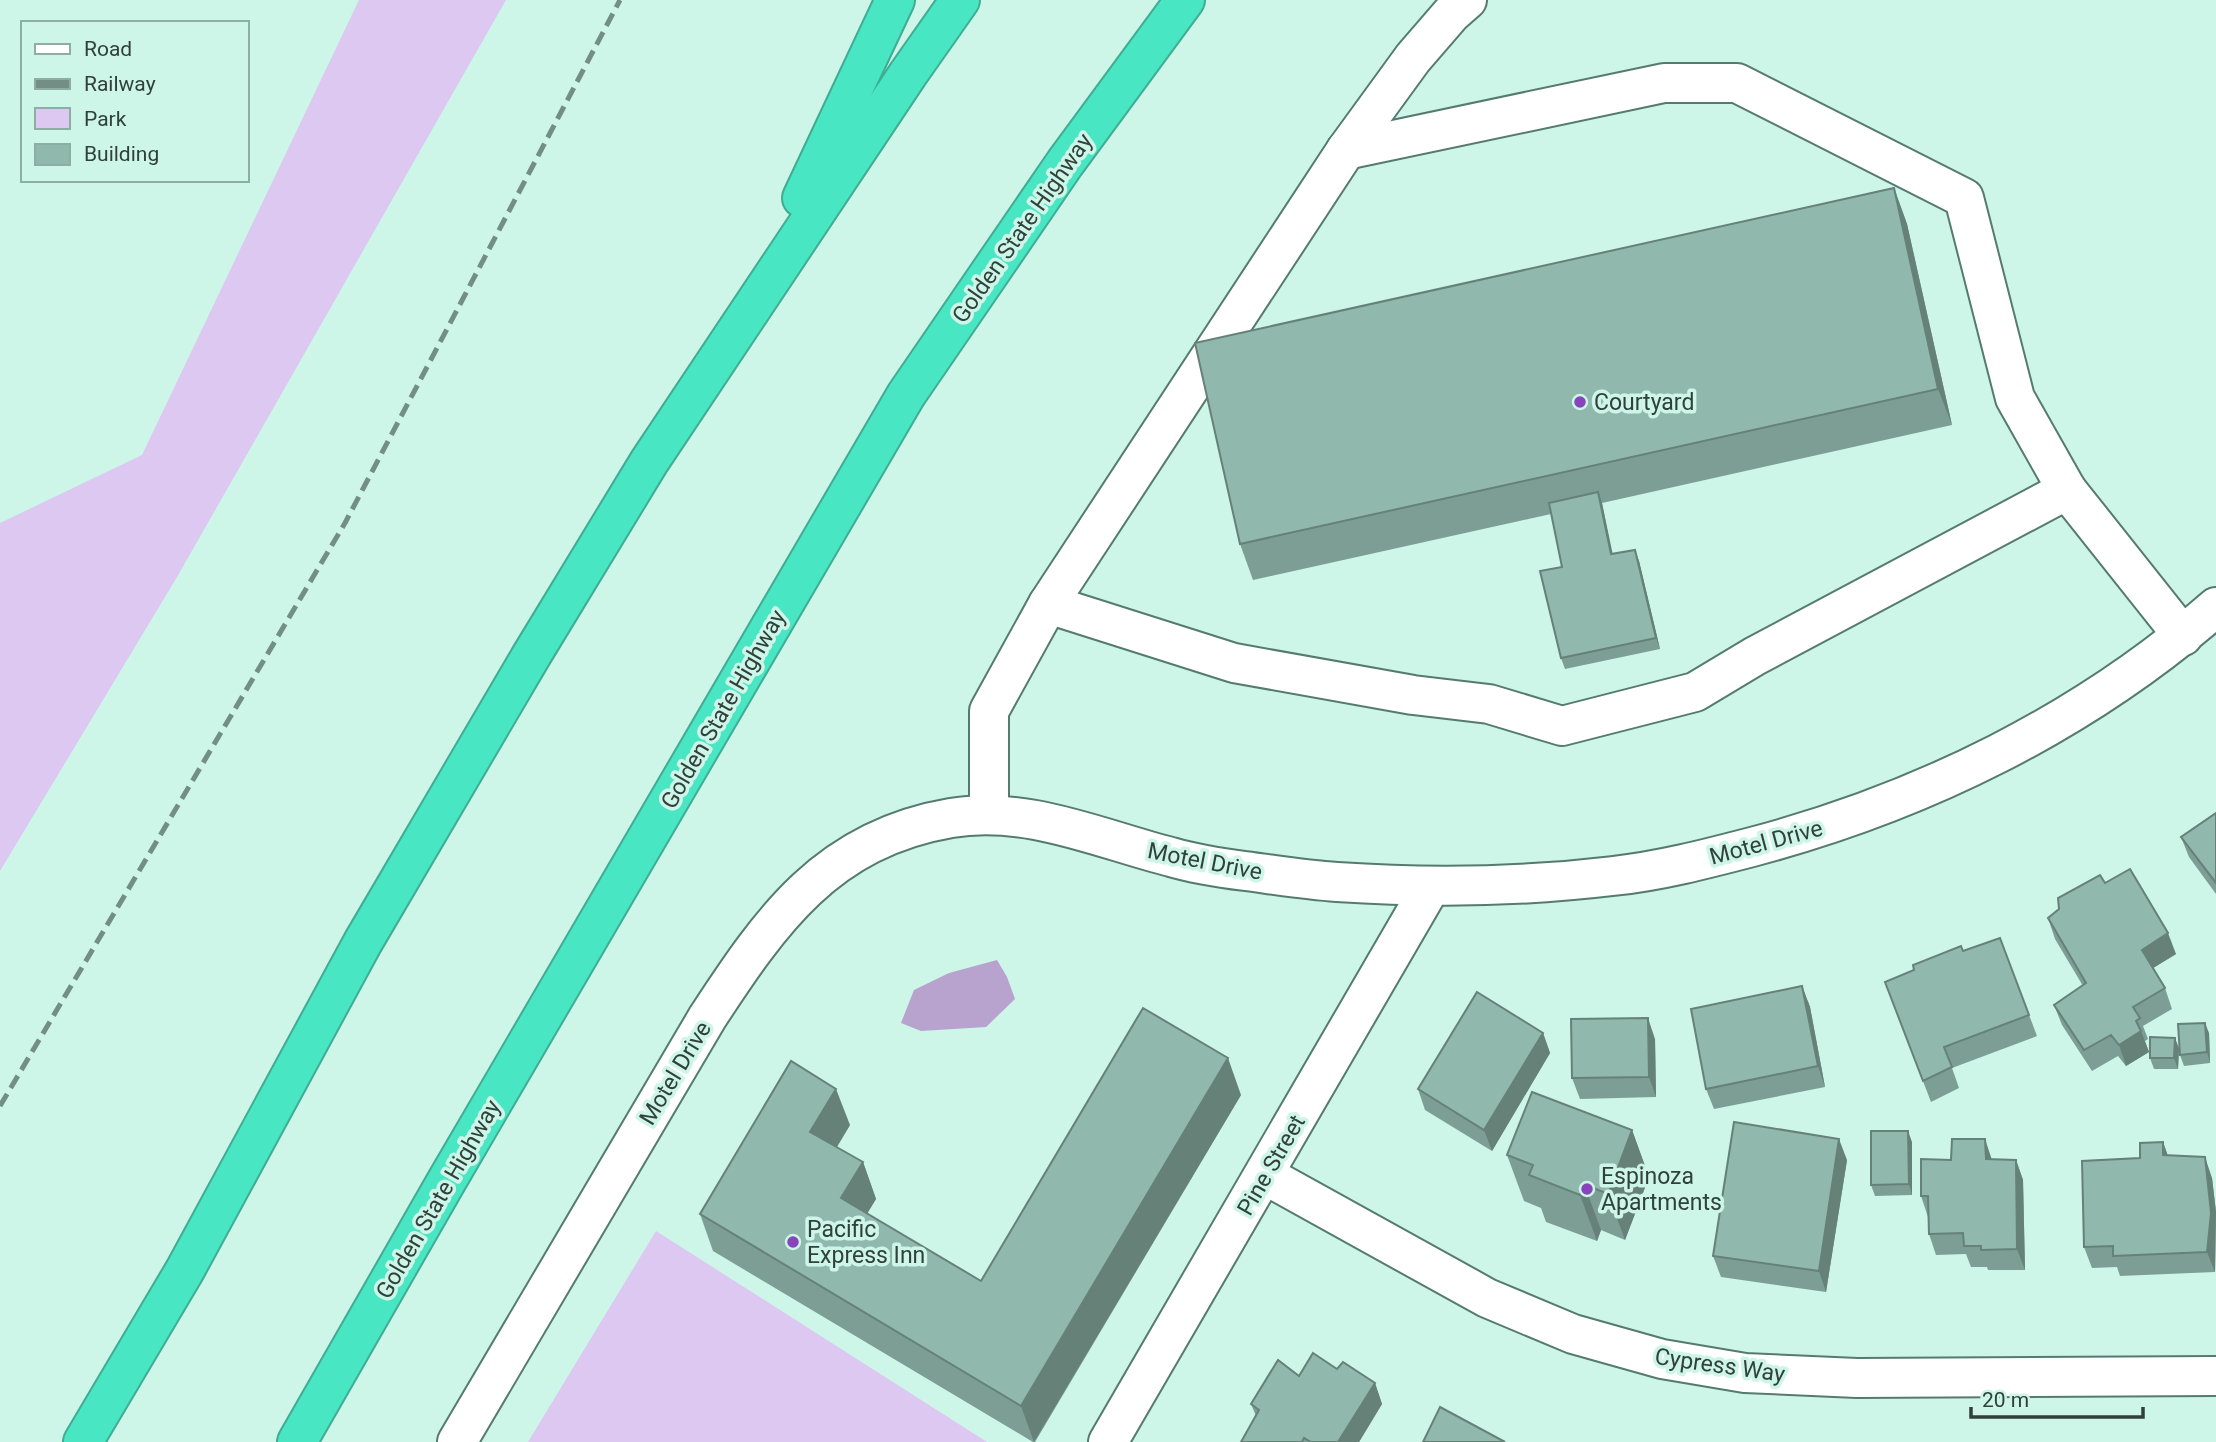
<svg xmlns="http://www.w3.org/2000/svg" width="2216" height="1442" font-family="Roboto,sans-serif">
<style>
.green{fill:#dcc8f1}
.forest{fill:#b8a2ce}
.lines{fill:none;stroke-linecap:round;stroke-linejoin:round}
.minor-casing{stroke:#557a6f;stroke-width:42}
.highway-casing{stroke:#40ac93;stroke-width:42}
.minor{stroke:#fff;stroke-width:38}
.highway{stroke:#48e6c2;stroke-width:38}
.rail{stroke:#738e85;stroke-width:5;stroke-dasharray:14 7;stroke-linecap:butt}
.wall{fill:#7d9e94}
.shaded-wall{fill:#668178}
.building{fill:#91b8ac;stroke:#668178;stroke-width:2}
.poi-dot{fill:#8845ba;stroke:#cdf5e8;stroke-width:2.5}
.labels{text-anchor:middle;stroke-width:7;stroke-linejoin:round;paint-order:stroke}
.street-label{font-size:23px;fill:#30413c;stroke:#cdf5e8}
.poi-label{font-size:23px;fill:#30413c;stroke:#cdf5e8;text-anchor:start}
</style>
<rect width="100%" height="100%" fill="#cdf5e8"/>
<!-- green -->
<g class="green">
<polygon points="359,0 506,0 177,577 0,871 0,523 142,455"/>
<polygon points="656,1231 987,1442 528,1442"/>
</g>
<!-- forest -->
<polygon class="forest" points="997,960 1007,977 1015,999 986,1027 921,1031 901,1023 914,990 949,973"/>
<g class="lines">
<defs>
<g id="minor">
<polyline points="1346,150 1664,83 1737,83 1964,198 2015,398 2067,490 2183,636"/>
<polyline points="1048,604 1234,663 1413,695 1489,704 1562,726 1695,692 1755,656 2067,490"/>
<polyline points="989,815 989,711 1048,604 1346,150 1413,58 1451,14 1467,0"/>
<polyline points="1265,1175 1487,1298 1573,1334 1662,1359 1745,1373 1857,1378 2216,1376"/>
<path d="M 457,1442 L 707,1018 C 771,920 827,839 951,818 C 1026,805 1100,839 1171,857 C 1195,864 1221,868 1245,871 C 1276,875 1306,880 1337,882 C 1428,888 1521,887 1613,876 C 1660,871 1706,859 1752,847 C 1922,802 2083,723 2216,607"/>
<polyline points="1108,1442 1431,886"/>
</g>
<g id="highway">
<polyline points="802,198 895,0"/>
<polyline points="83,1442 185,1270 363,942 531,656 649,462 908,74 960,0"/>
<polyline points="297,1442 446,1182 906,395 1065,163 1185,0"/>
</g>
</defs>
<!-- minor casing -->
<use href="#minor" class="minor-casing"/>
<!-- highway casing -->
<use href="#highway" class="highway-casing"/>
<!-- minor -->
<use href="#minor" class="minor"/>
<!-- highway -->
<use href="#highway" class="highway"/>
<!-- rail -->
<polyline class="rail" points="0,1106 345,523 620,0"/>
</g>
<!-- wall -->
<g class="wall">
<polygon points="1894,188 1907,224 1952,425 1602,503 1612,554 1639,561 1660,649 1565,669 1561,658 1562,567 1551,514 1253,580 1240,544"/>
<polygon points="2216,813 2216,894 2189,857 2181,837"/>
<polygon points="2105,883 2176,954 2153,968 2165,988 2172,1009 2143,1026 2148,1039 2145,1041 2149,1052 2126,1066 2118,1056 2092,1071 2062,1025 2054,1005 2083,986 2055,939 2048,918"/>
<polygon points="2000,938 2037,1036 1952,1068 1959,1088 1931,1102 1885,982 1963,951"/>
<polygon points="1802,986 1810,1007 1825,1087 1714,1109 1706,1089"/>
<polygon points="1543,1033 1550,1053 1492,1151 1425,1110 1418,1089"/>
<polygon points="2209,1033 2210,1063 2184,1066 2180,1055"/>
<polygon points="1655,1039 1656,1097 1580,1099 1572,1078"/>
<polygon points="2179,1048 2178,1069 2154,1069 2150,1058"/>
<polygon points="1241,1095 1035,1442 1033,1442 713,1251 700,1214 850,1125 837,1147 863,1162 876,1199 867,1213 981,1281"/>
<polygon points="1632,1130 1649,1177 1625,1240 1601,1230 1597,1241 1546,1222 1541,1208 1524,1201 1507,1155"/>
<polygon points="1912,1142 1912,1195 1875,1196 1871,1185"/>
<polygon points="2163,1142 2168,1156 2212,1178 2216,1212 2215,1272 2120,1276 2117,1267 2092,1268 2084,1247 2140,1158"/>
<polygon points="1992,1159 2016,1160 2023,1180 2025,1270 1988,1270 1987,1267 1971,1267 1966,1254 1936,1255 1929,1234 1928,1217 1921,1196 1951,1160"/>
<polygon points="1847,1160 1826,1292 1721,1277 1713,1256"/>
<polygon points="1337,1369 1375,1383 1382,1404 1359,1442 1241,1442 1256,1416 1251,1404 1299,1376"/>
</g>
<!-- shaded-wall -->
<g class="shaded-wall">
<polygon points="1894,188 1907,224 1952,425 1938,389"/>
<polygon points="1598,492 1602,503 1615,565 1611,554"/>
<polygon points="1635,550 1639,561 1660,649 1656,638"/>
<polygon points="2168,933 2176,954 2150,970 2142,950"/>
<polygon points="1802,986 1810,1007 1825,1087 1818,1066"/>
<polygon points="1648,1018 1655,1039 1656,1097 1649,1077"/>
<polygon points="2205,1023 2209,1033 2210,1063 2207,1052"/>
<polygon points="2141,1031 2149,1052 2126,1066 2119,1045"/>
<polygon points="1543,1033 1550,1053 1492,1151 1484,1130"/>
<polygon points="2175,1038 2179,1048 2178,1069 2174,1058"/>
<polygon points="1228,1058 1241,1095 1034,1442 1021,1406"/>
<polygon points="836,1089 850,1125 824,1168 810,1132"/>
<polygon points="1632,1130 1649,1177 1625,1240 1608,1194"/>
<polygon points="1908,1131 1912,1142 1912,1195 1909,1184"/>
<polygon points="1839,1139 1847,1160 1826,1292 1819,1271"/>
<polygon points="1985,1139 1992,1160 1986,1159"/>
<polygon points="2163,1142 2170,1162 2163,1155"/>
<polygon points="2205,1157 2212,1178 2216,1212 2215,1272 2207,1252"/>
<polygon points="2016,1160 2023,1180 2025,1270 2017,1249"/>
<polygon points="863,1162 876,1199 855,1234 841,1198"/>
<polygon points="1584,1184 1601,1230 1597,1241 1580,1195"/>
<polygon points="1375,1383 1382,1404 1359,1442 1338,1442"/>
</g>
<!-- building -->
<g class="building">
<polygon points="1894,188 1938,389 1240,544 1195,343"/>
<polygon points="1598,492 1611,554 1635,550 1656,638 1561,658 1540,571 1562,567 1549,503"/>
<polygon points="2216,813 2216,883 2181,837"/>
<polygon points="2130,869 2168,933 2142,950 2165,988 2133,1007 2140,1018 2136,1021 2141,1031 2119,1045 2111,1035 2084,1050 2054,1005 2086,983 2048,918 2059,909 2058,898 2100,875 2105,883"/>
<polygon points="2000,938 2029,1015 1944,1047 1952,1067 1923,1081 1885,982 1914,970 1913,965 1961,946 1963,951"/>
<polygon points="1802,986 1818,1066 1706,1089 1691,1009"/>
<polygon points="1477,992 1543,1033 1484,1130 1418,1089"/>
<polygon points="1143,1008 1228,1058 1021,1406 700,1214 791,1061 836,1089 810,1132 863,1162 841,1198 981,1281"/>
<polygon points="1648,1018 1649,1077 1572,1078 1571,1019"/>
<polygon points="2205,1023 2207,1052 2180,1055 2178,1024"/>
<polygon points="2150,1037 2175,1038 2174,1058 2150,1058"/>
<polygon points="1532,1092 1632,1130 1608,1194 1584,1184 1580,1195 1529,1175 1533,1165 1507,1155"/>
<polygon points="1734,1122 1839,1139 1819,1271 1713,1256"/>
<polygon points="1871,1131 1908,1131 1909,1184 1871,1185"/>
<polygon points="1952,1139 1985,1139 1986,1159 2016,1160 2017,1249 1981,1250 1981,1246 1964,1246 1963,1233 1929,1234 1928,1196 1921,1196 1921,1159 1951,1160"/>
<polygon points="2163,1142 2163,1155 2205,1157 2211,1213 2207,1252 2113,1256 2113,1246 2084,1247 2082,1161 2140,1158 2140,1143"/>
<polygon points="1313,1353 1337,1369 1343,1362 1375,1383 1338,1442 1311,1442 1304,1438 1302,1442 1241,1442 1259,1410 1251,1404 1278,1360 1299,1376"/>
<polygon points="1440,1407 1505,1442 1423,1442"/>
</g>
<!-- markers -->
<g class="poi-dot">
<circle cx="1580" cy="402" r="7"/>
<circle cx="1587" cy="1189" r="7"/>
<circle cx="793" cy="1242" r="7"/>
</g>
<g class="labels">
<!-- street labels -->
<g class="street-label">
<text transform="translate(1022 228) rotate(-55)" y="8">Golden State Highway</text>
<text transform="translate(723 709) rotate(-60)" y="8">Golden State Highway</text>
<text transform="translate(1766 842) rotate(-15)" y="8">Motel Drive</text>
<text transform="translate(1205 861) rotate(11)" y="8">Motel Drive</text>
<text transform="translate(675 1073) rotate(-59)" y="8">Motel Drive</text>
<text transform="translate(1271 1165) rotate(-60)" y="8">Pine Street</text>
<text transform="translate(438 1199) rotate(-60)" y="8">Golden State Highway</text>
<text transform="translate(1720 1365) rotate(8)" y="8">Cypress Way</text>
</g>
<!-- poi labels -->
<g class="poi-label">
<text x="1594" y="410">Courtyard</text>
<text x="1601" y="1184">Espinoza<tspan x="1601" dy="26">Apartments</tspan></text>
<text x="807" y="1237">Pacific<tspan x="807" dy="26">Express Inn</tspan></text>
</g>
</g>
<!-- legend -->
<rect x="21" y="21" width="228" height="161" fill="#cdf5e8" stroke="#8eada3" stroke-width="2"/>
<rect x="35" y="44" width="35" height="10" fill="#ffffff" stroke="#8eada3" stroke-width="2"/>
<text x="84" y="56" font-size="21" fill="#30413c">Road</text>
<rect x="35" y="79" width="35" height="10" fill="#738e85" stroke="#8eada3" stroke-width="2"/>
<text x="84" y="91" font-size="21" fill="#30413c">Railway</text>
<rect x="35" y="108" width="35" height="21" fill="#dcc8f1" stroke="#8eada3" stroke-width="2"/>
<text x="84" y="126" font-size="21" fill="#30413c">Park</text>
<rect x="35" y="144" width="35" height="21" fill="#91b8ac" stroke="#8eada3" stroke-width="2"/>
<text x="84" y="161" font-size="21" fill="#30413c">Building</text>
<!-- scale -->
<path d="M1971 1407v10h172v-10" fill="none" stroke="#30413c" stroke-width="3.5"/>
<text x="1982" y="1407" font-size="21" fill="#30413c" stroke="#cdf5e8" stroke-width="5" paint-order="stroke">20 m</text>
</svg>
